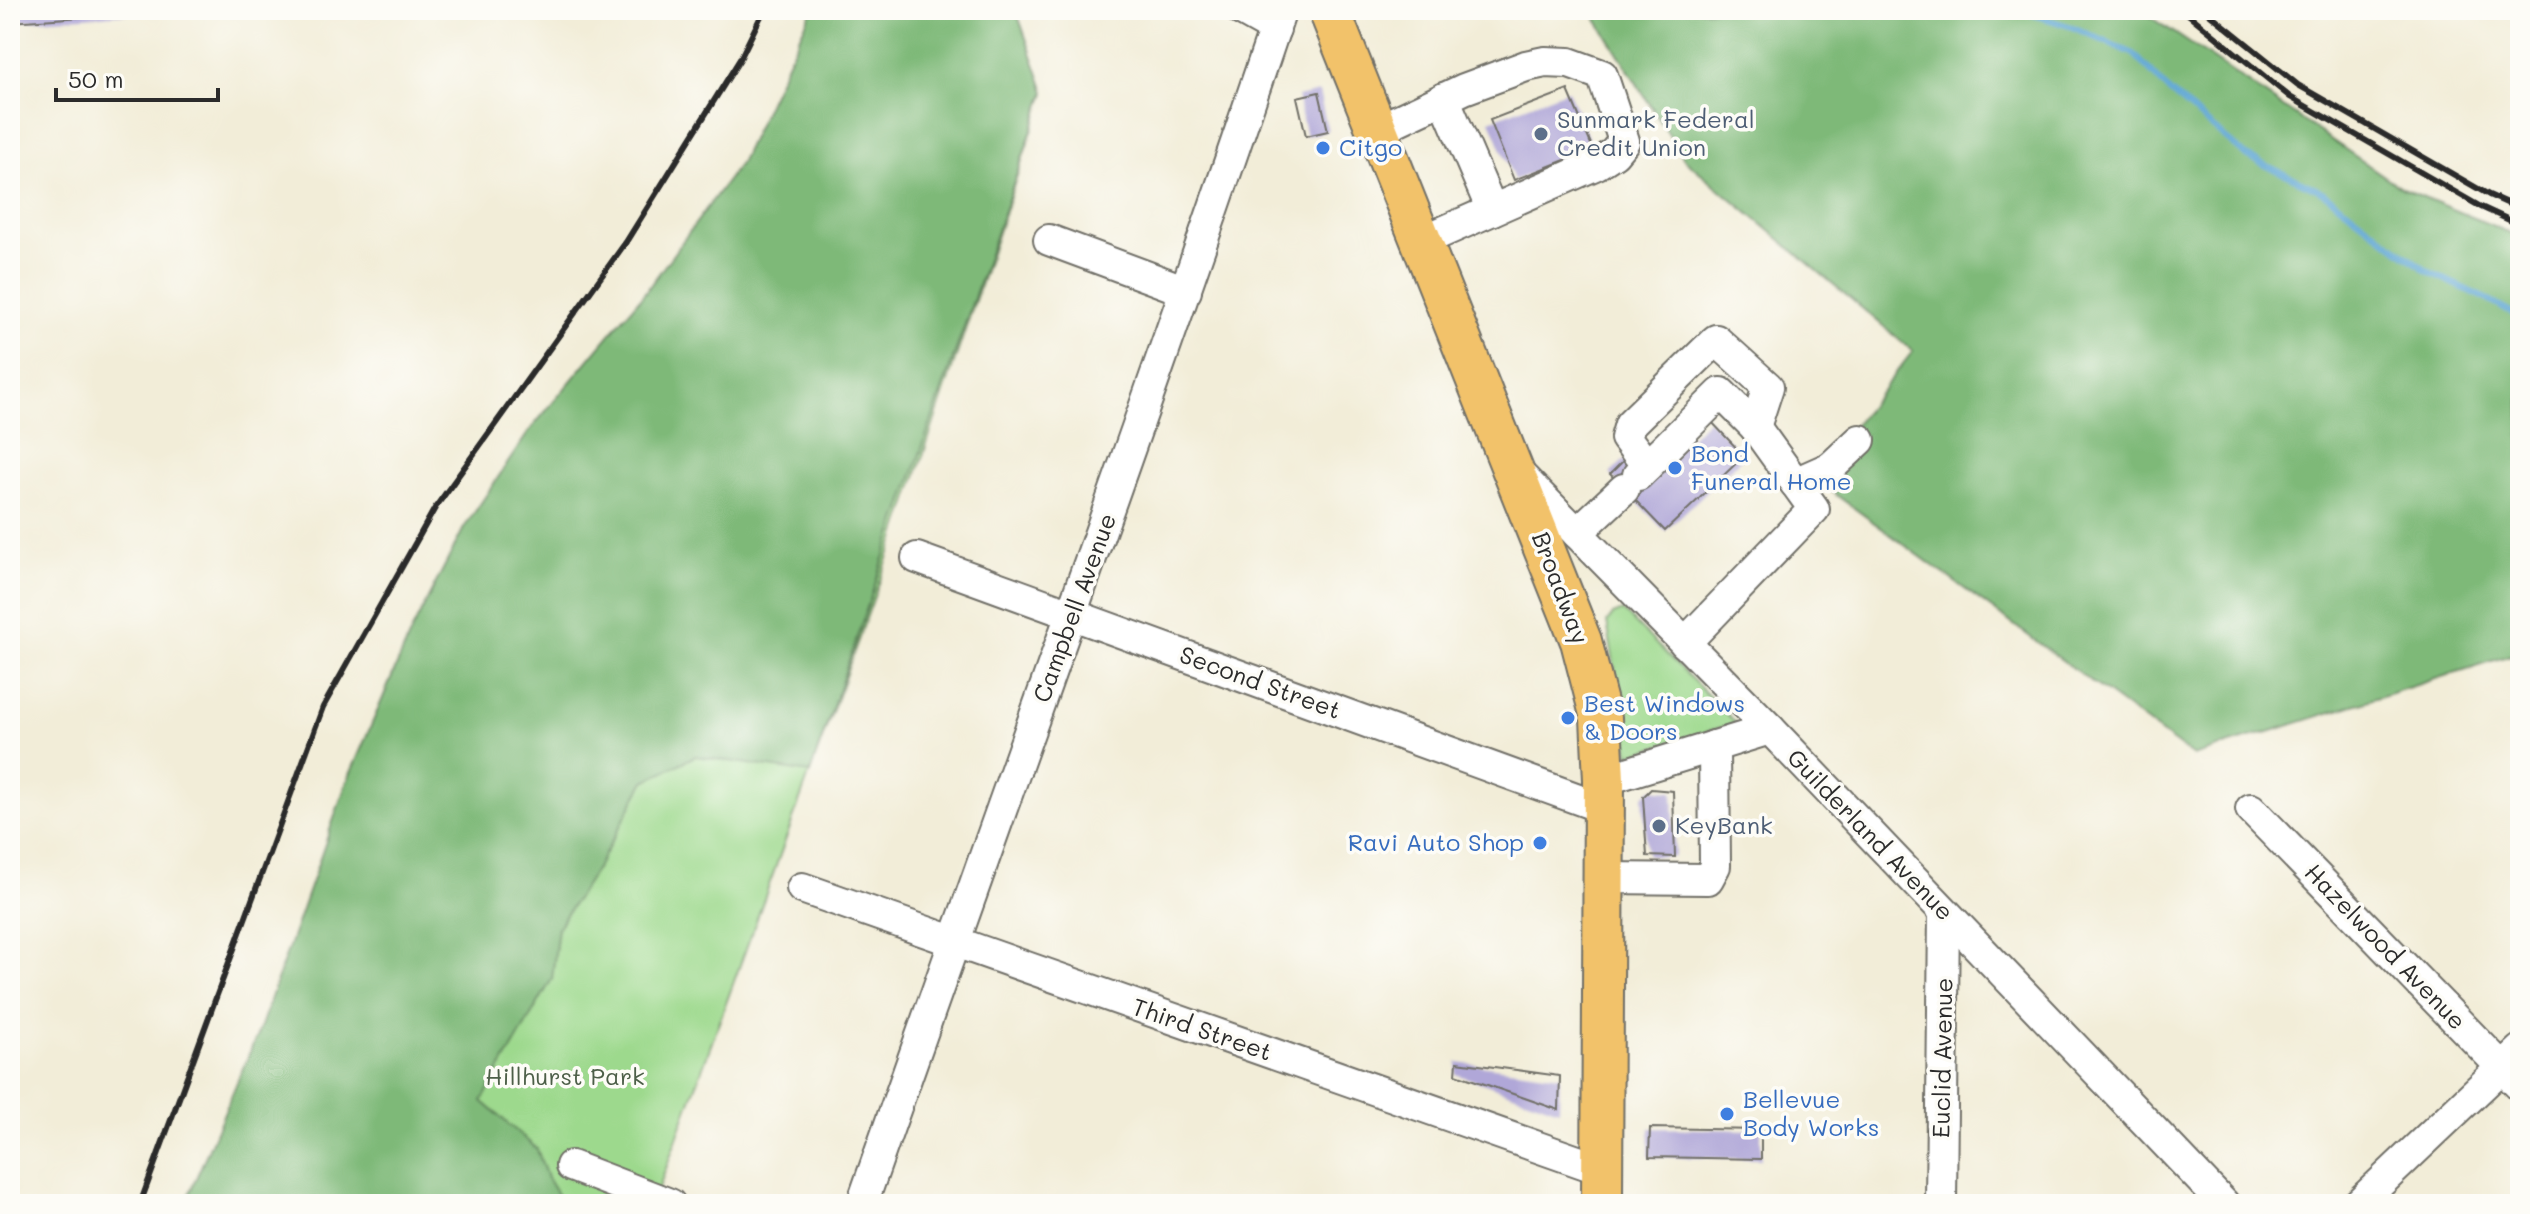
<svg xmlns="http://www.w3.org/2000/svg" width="2530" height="1214" font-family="Mali,sans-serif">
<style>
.green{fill:#9dd98d;stroke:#64825c;stroke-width:2}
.forest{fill:#7eb978;stroke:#547252;stroke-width:2}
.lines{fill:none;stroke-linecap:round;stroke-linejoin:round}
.stream{stroke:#5ba5d3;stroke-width:6}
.building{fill:#b0a7d8}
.minor-casing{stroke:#716f68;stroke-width:34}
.major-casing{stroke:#716f68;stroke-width:44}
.minor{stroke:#fff;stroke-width:30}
.major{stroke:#f2c26a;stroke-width:40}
.rail{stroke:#2b2b2b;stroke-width:6}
.service-dot{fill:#5c6f8a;stroke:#fdfcf7;stroke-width:3}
.shop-dot{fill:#3f7fe0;stroke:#fdfcf7;stroke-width:3}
.labels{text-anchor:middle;stroke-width:7;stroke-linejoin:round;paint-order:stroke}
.service-label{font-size:24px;fill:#4e5e75;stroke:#fdfcf7;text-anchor:start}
.shop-label{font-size:24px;fill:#366cbe;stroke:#fdfcf7;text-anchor:start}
.street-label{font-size:24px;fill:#2b2b2b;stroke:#fdfcf7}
.park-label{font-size:24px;fill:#4d5f48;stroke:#fdfcf7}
</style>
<rect width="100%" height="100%" fill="#fdfcf7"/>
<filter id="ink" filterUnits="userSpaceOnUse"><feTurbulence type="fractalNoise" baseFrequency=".0125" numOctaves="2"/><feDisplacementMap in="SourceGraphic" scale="16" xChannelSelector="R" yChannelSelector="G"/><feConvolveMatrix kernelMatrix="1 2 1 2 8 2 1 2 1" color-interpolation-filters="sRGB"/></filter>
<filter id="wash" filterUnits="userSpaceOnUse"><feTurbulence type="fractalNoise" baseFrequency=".006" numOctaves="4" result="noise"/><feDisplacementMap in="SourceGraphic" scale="32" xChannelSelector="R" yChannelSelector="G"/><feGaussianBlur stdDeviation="1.8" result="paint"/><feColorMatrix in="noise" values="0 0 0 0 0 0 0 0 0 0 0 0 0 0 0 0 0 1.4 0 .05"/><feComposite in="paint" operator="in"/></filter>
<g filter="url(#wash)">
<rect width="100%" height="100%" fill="#f2edd8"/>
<!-- green -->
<g class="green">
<polygon points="1016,10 1045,92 895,539 653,1204 363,1204"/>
<polygon points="1623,611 1736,723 1629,755 1607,622 1613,615"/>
</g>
<!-- forest -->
<g class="forest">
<polygon points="812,10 1016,10 1045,92 810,773 695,756 645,781 598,866 558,927 552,979 482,1101 537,1149 547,1178 563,1204 185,1204 261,1026 346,784 412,630 464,528 530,430 646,291 740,163"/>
<polygon points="1591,10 2141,10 2402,188 2520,237 2520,663 2511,655 2193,756 1813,478 1913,351 1684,159"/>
</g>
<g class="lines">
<!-- stream -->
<polyline class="stream" points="2018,10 2072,27 2134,54 2170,92 2248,157 2323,192 2427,271 2486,299 2520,318"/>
</g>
<g id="blocks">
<!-- building -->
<g class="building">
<polygon points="10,10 157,10 157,12 10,22"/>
<polygon points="1568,90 1593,149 1514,180 1490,120"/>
<polygon points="1319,92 1328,131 1306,136 1297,97"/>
<polygon points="1709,419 1744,456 1665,531 1610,474 1624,460 1644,481"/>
<polygon points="1651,789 1673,791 1675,857 1647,856 1643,797"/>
<polygon points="1457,1062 1560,1076 1559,1110 1456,1074"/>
<polygon points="1650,1128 1761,1130 1761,1159 1649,1157"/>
</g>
</g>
</g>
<g filter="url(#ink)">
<use href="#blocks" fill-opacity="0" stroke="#716f68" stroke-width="2"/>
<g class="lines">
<defs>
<g id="minor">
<polyline points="1241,10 1275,29"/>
<polyline points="1444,98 1492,210"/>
<polyline points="1377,130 1464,89 1526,66 1545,62 1569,63 1602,75 1624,141 1614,153 1597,164 1422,241"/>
<polyline points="1049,240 1186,291"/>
<polyline points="1647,466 1626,438 1630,424 1716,340 1768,387 1755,427"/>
<polyline points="1520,475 1770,729 2224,1204"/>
<polyline points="1638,475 1721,393 1755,427 1814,509 1685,643"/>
<polyline points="1795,483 1831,467 1860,440"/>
<polyline points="1577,533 1624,489"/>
<polyline points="917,558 1603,808"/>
<polyline points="1604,780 1770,729"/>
<polyline points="2251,809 2520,1086"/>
<polyline points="1603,878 1708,879 1715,866 1714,746"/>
<polyline points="802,888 1603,1170"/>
<polyline points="571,1166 670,1204"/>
<path d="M 862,1204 C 1001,806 1147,410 1281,10"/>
<polyline points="1941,1204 1944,912"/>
<polyline points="2358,1204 2520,1050"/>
</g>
<polyline id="major" points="1329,10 1581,641 1601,718 1604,780 1602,1204"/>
</defs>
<!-- minor casing -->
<use href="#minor" class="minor-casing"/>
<!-- major casing -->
<use href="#major" class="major-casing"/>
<!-- minor -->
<use href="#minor" class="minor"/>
<!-- major -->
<use href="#major" class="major"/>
<!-- rail -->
<g class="rail">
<polyline points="2183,10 2290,97 2481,207 2520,225"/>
<polyline points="2205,10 2298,85 2489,195 2520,209"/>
<polyline points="140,1204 323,707 435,508 626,242 740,59 764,10"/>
</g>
</g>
</g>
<!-- markers -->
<g class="service-dot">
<circle cx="1541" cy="134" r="8"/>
<circle cx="1659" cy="826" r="8"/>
</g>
<g class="shop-dot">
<circle cx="1323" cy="148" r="8"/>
<circle cx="1675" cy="468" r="8"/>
<circle cx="1568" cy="718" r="8"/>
<circle cx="1540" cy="843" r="8"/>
<circle cx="1727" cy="1114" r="8"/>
</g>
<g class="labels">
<!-- service labels -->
<g class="service-label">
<text x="1557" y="128">Sunmark Federal<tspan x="1557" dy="28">Credit Union</tspan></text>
<text x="1675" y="834">KeyBank</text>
</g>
<!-- shop labels -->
<g class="shop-label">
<text x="1339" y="156">Citgo</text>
<text x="1691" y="462">Bond<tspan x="1691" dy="28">Funeral Home</tspan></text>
<text x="1584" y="712">Best Windows<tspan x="1584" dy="28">&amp; Doors</tspan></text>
<text x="1524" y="851" text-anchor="end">Ravi Auto Shop</text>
<text x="1743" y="1108">Bellevue<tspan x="1743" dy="28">Body Works</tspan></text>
</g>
<!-- street labels -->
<g class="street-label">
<text transform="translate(1560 588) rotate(69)" y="8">Broadway</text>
<text transform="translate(1075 608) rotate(-70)" y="8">Campbell Avenue</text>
<text transform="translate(1260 683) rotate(20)" y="8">Second Street</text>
<text transform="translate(1870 835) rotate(46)" y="8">Guilderland Avenue</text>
<text transform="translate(2385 947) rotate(46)" y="8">Hazelwood Avenue</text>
<text transform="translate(1202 1030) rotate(19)" y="8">Third Street</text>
<text transform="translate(1943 1058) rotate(-89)" y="8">Euclid Avenue</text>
</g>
<!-- park labels -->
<g class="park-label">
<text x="565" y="1085">Hillhurst Park</text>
</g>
</g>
<!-- margin -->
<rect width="2530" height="1214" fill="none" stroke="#fdfcf7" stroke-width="40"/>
<!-- scale -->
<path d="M56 88v12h162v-12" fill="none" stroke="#2b2b2b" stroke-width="4"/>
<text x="68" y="88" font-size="24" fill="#2b2b2b" stroke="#fdfcf7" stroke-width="6" paint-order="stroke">50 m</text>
</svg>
